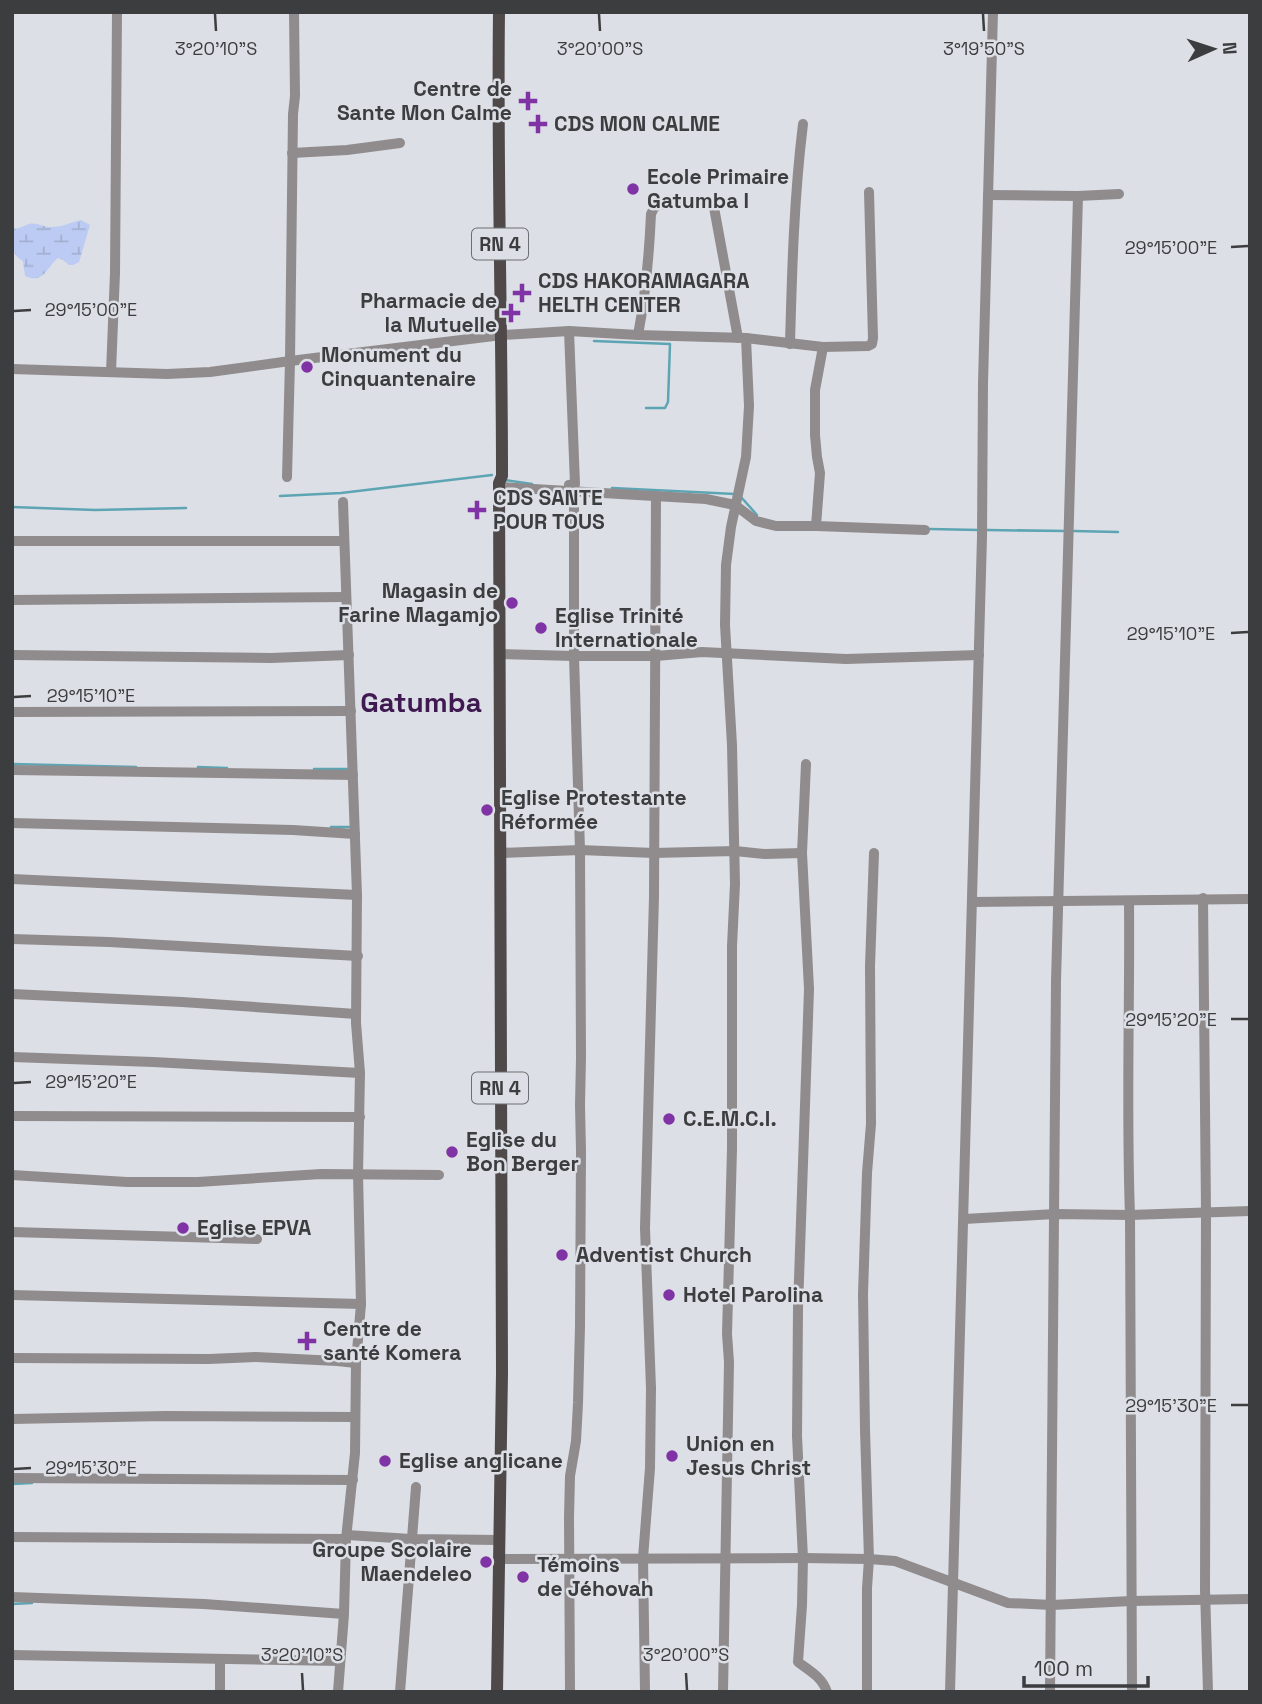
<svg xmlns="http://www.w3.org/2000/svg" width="1262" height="1704" font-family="'Space Grotesk',sans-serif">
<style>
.wetland{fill:url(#wetland-marsh)}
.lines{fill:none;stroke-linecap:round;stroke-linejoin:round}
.stream{stroke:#5da5b3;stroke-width:2.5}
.minor{stroke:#908c8d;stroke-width:10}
.major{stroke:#4f494a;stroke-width:12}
.ticks{fill:none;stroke:#3b3d3f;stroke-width:2.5}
.poi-dot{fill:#7f33a4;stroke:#dddfe6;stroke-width:2.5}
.labels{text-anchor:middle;stroke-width:5;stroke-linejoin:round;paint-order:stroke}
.shield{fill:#dddfe6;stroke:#6c6e71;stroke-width:2}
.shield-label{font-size:19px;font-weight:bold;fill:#3b3d3f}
.poi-label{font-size:21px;font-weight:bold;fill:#3b3d3f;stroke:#dddfe6;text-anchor:start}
.district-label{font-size:28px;font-weight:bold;fill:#3f1a51;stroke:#dddfe6}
.ticks-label{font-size:18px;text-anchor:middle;fill:#3b3d3f;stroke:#dddfe6;stroke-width:5;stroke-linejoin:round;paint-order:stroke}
</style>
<defs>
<pattern id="wetland-marsh" width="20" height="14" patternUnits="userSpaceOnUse" patternTransform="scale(1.75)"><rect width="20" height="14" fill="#bccbf3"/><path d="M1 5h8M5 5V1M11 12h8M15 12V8" fill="none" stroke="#a2afd1"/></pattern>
</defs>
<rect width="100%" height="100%" fill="#dddfe6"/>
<!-- wetland -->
<path class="wetland" d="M 81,220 L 90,225 L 79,262 L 73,265 L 69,265 L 63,260 L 58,258 C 47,267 43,285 25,276 L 23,261 C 10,254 12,243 12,229 C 19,229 23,226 29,224 C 36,222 45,228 52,227 C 63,227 71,222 81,220 Z"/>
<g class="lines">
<!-- stream -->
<g class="stream">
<polyline points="594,341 670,344 668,402 665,408 646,408"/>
<polyline points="504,480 532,484"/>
<polyline points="612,488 735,494"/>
<polyline points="280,496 341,493 492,475"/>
<polyline points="741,497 757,515"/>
<polyline points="12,507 95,510 186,508"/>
<polyline points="930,529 979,530"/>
<polyline points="986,530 1066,531"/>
<polyline points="1073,531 1118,532"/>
<polyline points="12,764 136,767"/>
<polyline points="198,767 227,768"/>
<polyline points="314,769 349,769"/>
<polyline points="331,827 349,827"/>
<polyline points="12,1484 32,1483"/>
<polyline points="12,1604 32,1603"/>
</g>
<!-- minor -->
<g class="minor">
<polyline points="292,153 347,150 400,143"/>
<polyline points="988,195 1078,196 1056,981 1050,1692"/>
<polyline points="1078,196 1119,194"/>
<path d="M 638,335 C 646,293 649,258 651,214 L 654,208 L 658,205 L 713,202 L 738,338"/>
<path d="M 790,344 C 792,270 794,197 803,124"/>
<polyline points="12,369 167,374 210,372 290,361 502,335 569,331 638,335 746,338 823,347 868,346 872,344 873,338 869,192"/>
<polyline points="111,372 115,273 117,12"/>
<polyline points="287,477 290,361 293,114 295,96 294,12"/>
<polyline points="500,487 706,499 735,505 756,521 776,526 816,526 925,530"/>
<polyline points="569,490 569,485 575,484 569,331"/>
<polyline points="816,526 820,473 817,457 815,435 815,390 823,347"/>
<polyline points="12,541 344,541"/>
<polyline points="12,600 346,597"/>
<polyline points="500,654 574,656 656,656 702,652 846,659 979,655"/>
<polyline points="12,655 271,658 349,655"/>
<polyline points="12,712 351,711"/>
<path d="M 806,764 L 802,853 L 809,989 L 798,1308 L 797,1436 L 803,1558 L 802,1605 L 798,1662 C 810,1671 822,1677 827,1692"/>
<polyline points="12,770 353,775"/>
<polyline points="12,823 293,830 355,834"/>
<polyline points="500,853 580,850 654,853 735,851 765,854 802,853"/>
<polyline points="12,879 357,895"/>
<polyline points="1203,898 1206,1212 1205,1589 1208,1692"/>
<path d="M 1129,901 C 1130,1006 1126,1110 1130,1215 L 1132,1692"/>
<polyline points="972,902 1250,899"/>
<polyline points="12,939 109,942 358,956"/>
<polyline points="12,994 182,1002 356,1014"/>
<polyline points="12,1057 153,1062 360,1073"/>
<polyline points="12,1116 360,1117"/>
<polyline points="12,1175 127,1182 198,1182 321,1174 439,1175"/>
<polyline points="964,1219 1055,1214 1130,1215 1250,1211"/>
<polyline points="12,1232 257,1239"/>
<polyline points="12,1295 361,1304"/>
<polyline points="12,1358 209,1359 256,1357 337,1361 356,1363"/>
<polyline points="12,1419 165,1416 355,1417"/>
<polyline points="12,1478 353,1480"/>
<polyline points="347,1535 411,1539 499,1540"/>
<polyline points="12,1537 346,1539"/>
<polyline points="499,1559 803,1558 869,1559 895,1561 1008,1603 1052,1605 1131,1601 1250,1599"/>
<polyline points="12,1597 204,1604 344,1614"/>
<polyline points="12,1655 340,1661"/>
<polyline points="220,1659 220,1692"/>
<polyline points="338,1692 344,1614 346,1539 355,1453 356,1363 361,1304 358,1174 360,1073 356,1023 357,895 343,502"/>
<polyline points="400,1692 416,1487"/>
<polyline points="570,1692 569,1517 570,1476 576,1441 578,1403 580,1326 581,1151 580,1105 581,1058 580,850 574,656 574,491"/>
<polyline points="645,1692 643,1558 650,1468 651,1388 645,1228 654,897 656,496"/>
<polyline points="723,1692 729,1362 727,1334 732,1149 732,946 735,884 732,745 725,625 726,565 731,527 746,457 749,406 746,338"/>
<polyline points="867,1692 867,1588 869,1559 865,1430 863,1294 867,1173 871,1124 870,966 874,853"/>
<polyline points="950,1692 982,537 983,383 993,12"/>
</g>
<!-- major -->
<path class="major" d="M 497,1692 L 502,1373 L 499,483 L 502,476 C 502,321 497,167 499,12"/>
</g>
<!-- ticks -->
<path class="ticks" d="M 215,14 L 216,31M 599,14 L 600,31M 983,14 L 984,31M 1231,247 L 1248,246M 14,311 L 31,310M 1231,633 L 1248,632M 14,697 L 31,696M 1231,1019 L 1248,1019M 14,1083 L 31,1082M 1231,1405 L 1248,1405M 14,1469 L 31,1468M 302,1673 L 303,1690M 686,1673 L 687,1690"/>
<!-- markers -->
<g class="poi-dot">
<path d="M524.5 90.5h7v7h7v7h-7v7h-7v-7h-7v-7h7z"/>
<path d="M534.5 113.5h7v7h7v7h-7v7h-7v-7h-7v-7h7z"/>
<circle cx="633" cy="189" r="7"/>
<path d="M518.5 282.5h7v7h7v7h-7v7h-7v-7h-7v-7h7z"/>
<path d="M507.5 302.5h7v7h7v7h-7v7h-7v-7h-7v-7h7z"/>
<circle cx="307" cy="367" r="7"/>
<path d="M473.5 499.5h7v7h7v7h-7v7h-7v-7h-7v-7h7z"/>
<circle cx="512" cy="603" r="7"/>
<circle cx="541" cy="628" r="7"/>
<circle cx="487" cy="810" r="7"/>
<circle cx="669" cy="1119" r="7"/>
<circle cx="452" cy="1152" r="7"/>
<circle cx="183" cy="1228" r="7"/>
<circle cx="562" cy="1255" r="7"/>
<circle cx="669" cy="1295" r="7"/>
<path d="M303.5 1330.5h7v7h7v7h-7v7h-7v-7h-7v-7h7z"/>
<circle cx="672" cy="1456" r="7"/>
<circle cx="385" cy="1461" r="7"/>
<circle cx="486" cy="1562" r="7"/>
<circle cx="523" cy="1577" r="7"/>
</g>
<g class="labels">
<!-- shield labels -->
<g class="shield">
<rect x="472" y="228.5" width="56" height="31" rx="5"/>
<rect x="472" y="1072.5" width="56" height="31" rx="5"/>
</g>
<g class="shield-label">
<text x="500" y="251">RN 4</text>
<text x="500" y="1095">RN 4</text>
</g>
<!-- poi labels -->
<g class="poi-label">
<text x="512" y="96" text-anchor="end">Centre de<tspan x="512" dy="24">Sante Mon Calme</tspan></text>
<text x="554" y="131">CDS MON CALME</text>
<text x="647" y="184">Ecole Primaire<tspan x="647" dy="24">Gatumba I</tspan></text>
<text x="538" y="288">CDS HAKORAMAGARA<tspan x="538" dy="24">HELTH CENTER</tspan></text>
<text x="497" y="308" text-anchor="end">Pharmacie de<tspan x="497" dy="24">la Mutuelle</tspan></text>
<text x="321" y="362">Monument du<tspan x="321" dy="24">Cinquantenaire</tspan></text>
<text x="493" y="505">CDS SANTE<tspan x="493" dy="24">POUR TOUS</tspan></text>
<text x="498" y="598" text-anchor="end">Magasin de<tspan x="498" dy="24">Farine Magamjo</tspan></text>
<text x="555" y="623">Eglise Trinité<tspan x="555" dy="24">Internationale</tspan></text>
<text x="501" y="805">Eglise Protestante<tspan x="501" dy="24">Réformée</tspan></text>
<text x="683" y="1126">C.E.M.C.I.</text>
<text x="466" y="1147">Eglise du<tspan x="466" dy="24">Bon Berger</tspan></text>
<text x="197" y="1235">Eglise EPVA</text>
<text x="576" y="1262">Adventist Church</text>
<text x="683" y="1302">Hotel Parolina</text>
<text x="323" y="1336">Centre de<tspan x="323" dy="24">santé Komera</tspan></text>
<text x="686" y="1451">Union en<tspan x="686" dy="24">Jesus Christ</tspan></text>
<text x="399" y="1468">Eglise anglicane</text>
<text x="472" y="1557" text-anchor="end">Groupe Scolaire<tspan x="472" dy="24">Maendeleo</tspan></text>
<text x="537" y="1572">Témoins<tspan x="537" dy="24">de Jéhovah</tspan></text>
</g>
<!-- district labels -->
<g class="district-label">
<text x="421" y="712">Gatumba</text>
</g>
</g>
<g class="ticks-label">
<text x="216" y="55">3°20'10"S</text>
<text x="600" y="55">3°20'00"S</text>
<text x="984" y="55">3°19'50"S</text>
<text x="1171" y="254">29°15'00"E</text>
<text x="91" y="316">29°15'00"E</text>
<text x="1171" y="640">29°15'10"E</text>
<text x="91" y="702">29°15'10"E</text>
<text x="1171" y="1026">29°15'20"E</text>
<text x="91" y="1088">29°15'20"E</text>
<text x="1171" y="1412">29°15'30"E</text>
<text x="91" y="1474">29°15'30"E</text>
<text x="302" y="1661">3°20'10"S</text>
<text x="686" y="1661">3°20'00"S</text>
</g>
<!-- border -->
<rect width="1262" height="1704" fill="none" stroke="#3b3d3f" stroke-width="28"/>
<!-- north arrow -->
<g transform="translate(1213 49) rotate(87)" stroke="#dddfe6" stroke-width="5" paint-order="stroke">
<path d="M0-5L12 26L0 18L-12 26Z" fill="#3b3d3f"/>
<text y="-10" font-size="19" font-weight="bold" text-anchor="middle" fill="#3b3d3f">N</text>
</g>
<!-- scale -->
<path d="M1024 1676v10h124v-10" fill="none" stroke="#3b3d3f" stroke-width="3.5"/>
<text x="1034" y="1676" font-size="21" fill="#3b3d3f" stroke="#dddfe6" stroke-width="5" paint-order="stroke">100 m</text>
</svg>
